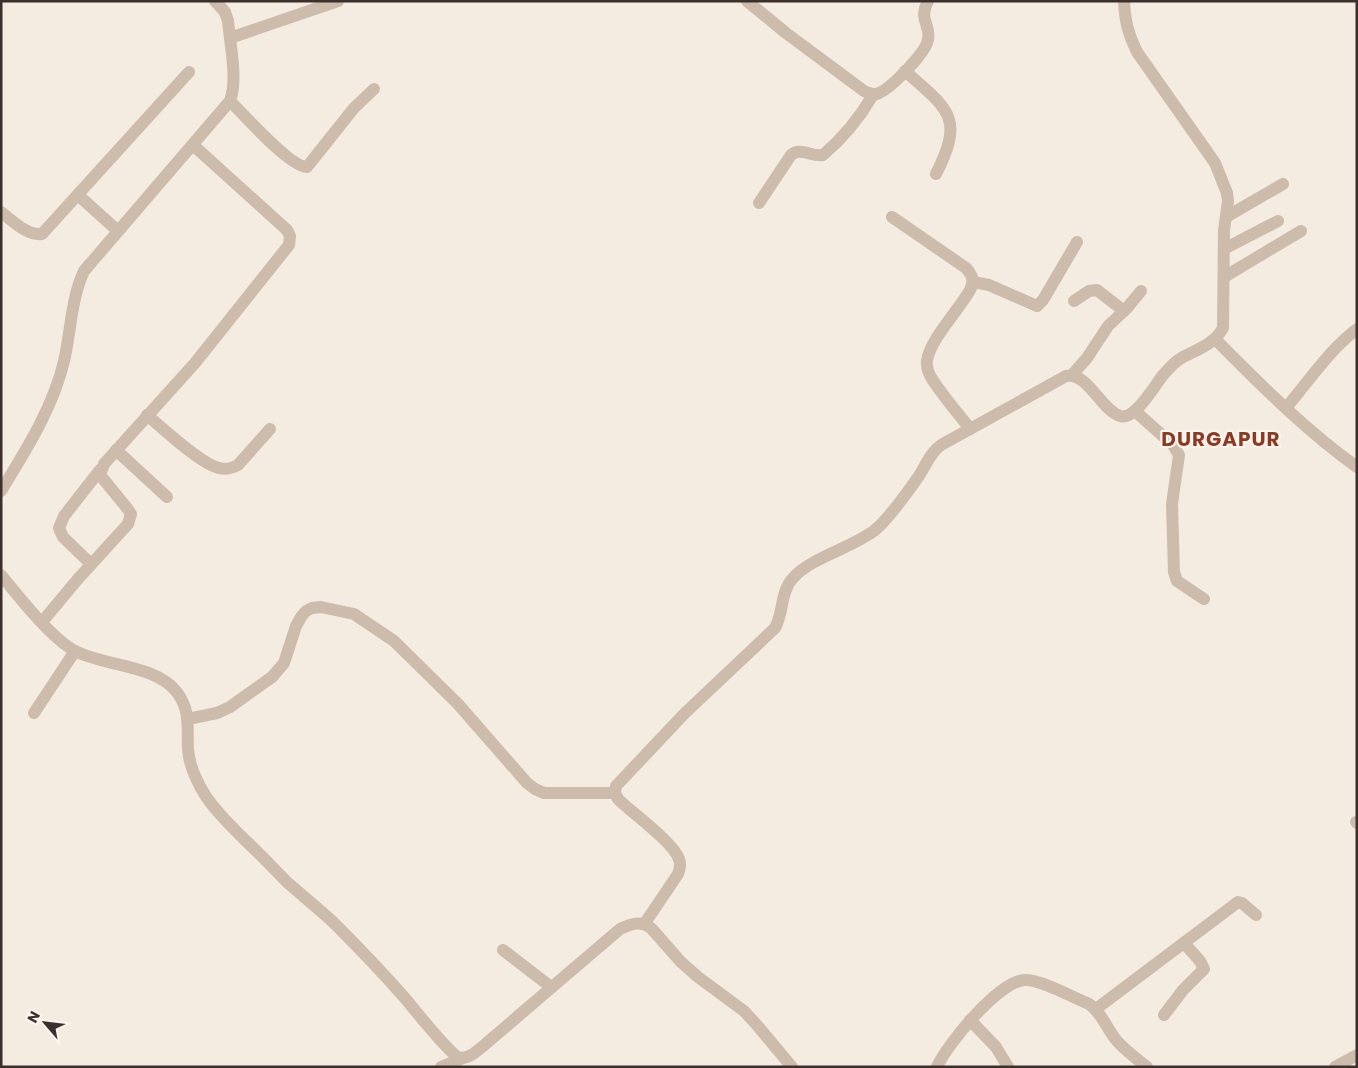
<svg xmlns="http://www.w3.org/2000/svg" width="1358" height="1068" font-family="Poppins,sans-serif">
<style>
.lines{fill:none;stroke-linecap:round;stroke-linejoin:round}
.street{stroke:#cdbbac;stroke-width:12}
.labels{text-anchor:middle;stroke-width:4.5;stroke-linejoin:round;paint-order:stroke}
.district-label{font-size:20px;font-weight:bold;letter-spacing:1px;fill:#8c3b22;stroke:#fbf5ee}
</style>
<rect width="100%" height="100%" fill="#f4ebe1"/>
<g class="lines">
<!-- street -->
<g class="street">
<path d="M 747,1 L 786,33 L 864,91 C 869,93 874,96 879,93 C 891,88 927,52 928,39 C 931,24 918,21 928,1"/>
<polyline points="230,38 338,1"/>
<path d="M 905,71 C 948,109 965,117 936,174"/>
<path d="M 230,101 C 243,114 291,168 307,167 L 354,108 L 374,89"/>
<polyline points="78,195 118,231"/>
<path d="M 759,203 L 791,155 C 801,147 811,157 823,155 C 842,139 860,117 873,95"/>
<path d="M 1,212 C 12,220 27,236 42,234 L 189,72"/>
<path d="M 892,217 L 966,268 C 972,275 974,279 971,288 C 961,308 929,340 927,361 C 926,367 929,374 932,379 C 943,396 957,412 970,429"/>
<polyline points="1226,217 1283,184"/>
<polyline points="1224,249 1278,221"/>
<polyline points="1224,277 1301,231"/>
<polyline points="973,282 989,285 1037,306 1043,300 1077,242"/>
<polyline points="1074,301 1089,291 1097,290 1124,311"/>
<path d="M 1215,339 C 1260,384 1305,430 1357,467"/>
<polyline points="1072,375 1087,358 1108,326 1127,308 1141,291"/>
<path d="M 1286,408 C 1308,382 1329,350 1357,329"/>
<polyline points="1135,411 1173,445 1179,455 1172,504 1174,572 1177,581 1204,599"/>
<path d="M 147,415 C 162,428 202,465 219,468 C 225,470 232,468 238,465 L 270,429"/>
<polyline points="116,450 167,497"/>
<path d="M 1,491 C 26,450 53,408 64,361 C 71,331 71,299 84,271 L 230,101 C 238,79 230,44 228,21 L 225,12 L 215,1"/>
<polyline points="91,564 63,537 59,528 64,516 100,470"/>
<path d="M 1,575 C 19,597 51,638 75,651 C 104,666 155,665 176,691 C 191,710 187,727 188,749 C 189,764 197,782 205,795 C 216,812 231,826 245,840 C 260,854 274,869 288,883 C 303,896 319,909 334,923 C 358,947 382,972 404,997 C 421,1017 437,1039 457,1057 C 468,1060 474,1053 482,1047 L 620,929 C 631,924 640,920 651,928 L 681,962 L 698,977 L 744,1011 L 756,1024 L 792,1067"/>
<polyline points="42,622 77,580 128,524 131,514 127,508 100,475 104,464 195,363 289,245 290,236 287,230 193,145"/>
<polyline points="34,713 75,651"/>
<polyline points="188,719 217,713 230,707 272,677 284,663 296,626 301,617 306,611 312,608 321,607 354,614 394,641 458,704 527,783 535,789 544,793 615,793"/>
<polyline points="1356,822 1357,823"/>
<path d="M 645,923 L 678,874 C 680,869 681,864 679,859 C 673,842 632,813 618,799 L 615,793 L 616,786 L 685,713 L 775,628 C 784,612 780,592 793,578 C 812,557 852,548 875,530 C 889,519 908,491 919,476 C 926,465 930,453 941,445 L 1066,376 C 1088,372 1101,410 1120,416 C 1135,421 1155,385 1163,375 C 1168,370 1173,363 1180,359 C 1195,350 1214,345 1223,328 L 1224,230 L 1228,201 L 1227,193 L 1215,163 L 1137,52 C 1128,33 1125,22 1124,1"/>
<polyline points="503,950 551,987"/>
<polyline points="1096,1009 1238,902 1242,903 1256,915"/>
<polyline points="1164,1015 1183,990 1204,969 1200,961 1184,943"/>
<polyline points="970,1020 996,1047 1008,1067"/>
<polyline points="441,1067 463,1058"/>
<path d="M 937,1067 C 947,1044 1000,980 1025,980 C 1042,980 1072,997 1089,1004 C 1102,1013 1107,1029 1117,1041 C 1126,1051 1137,1059 1147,1067"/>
<polyline points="1335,1067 1357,1055"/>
</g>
</g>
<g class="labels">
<!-- district labels -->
<g class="district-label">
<text x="1221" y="446">DURGAPUR</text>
</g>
</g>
<!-- border -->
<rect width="1358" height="1068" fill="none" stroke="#3b302b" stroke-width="5"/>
<!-- north arrow -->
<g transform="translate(45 1023) rotate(298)" stroke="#fbf5ee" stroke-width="4" paint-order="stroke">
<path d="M0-4L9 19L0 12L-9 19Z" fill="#3b302b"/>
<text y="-8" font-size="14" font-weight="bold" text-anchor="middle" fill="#3b302b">N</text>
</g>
</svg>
